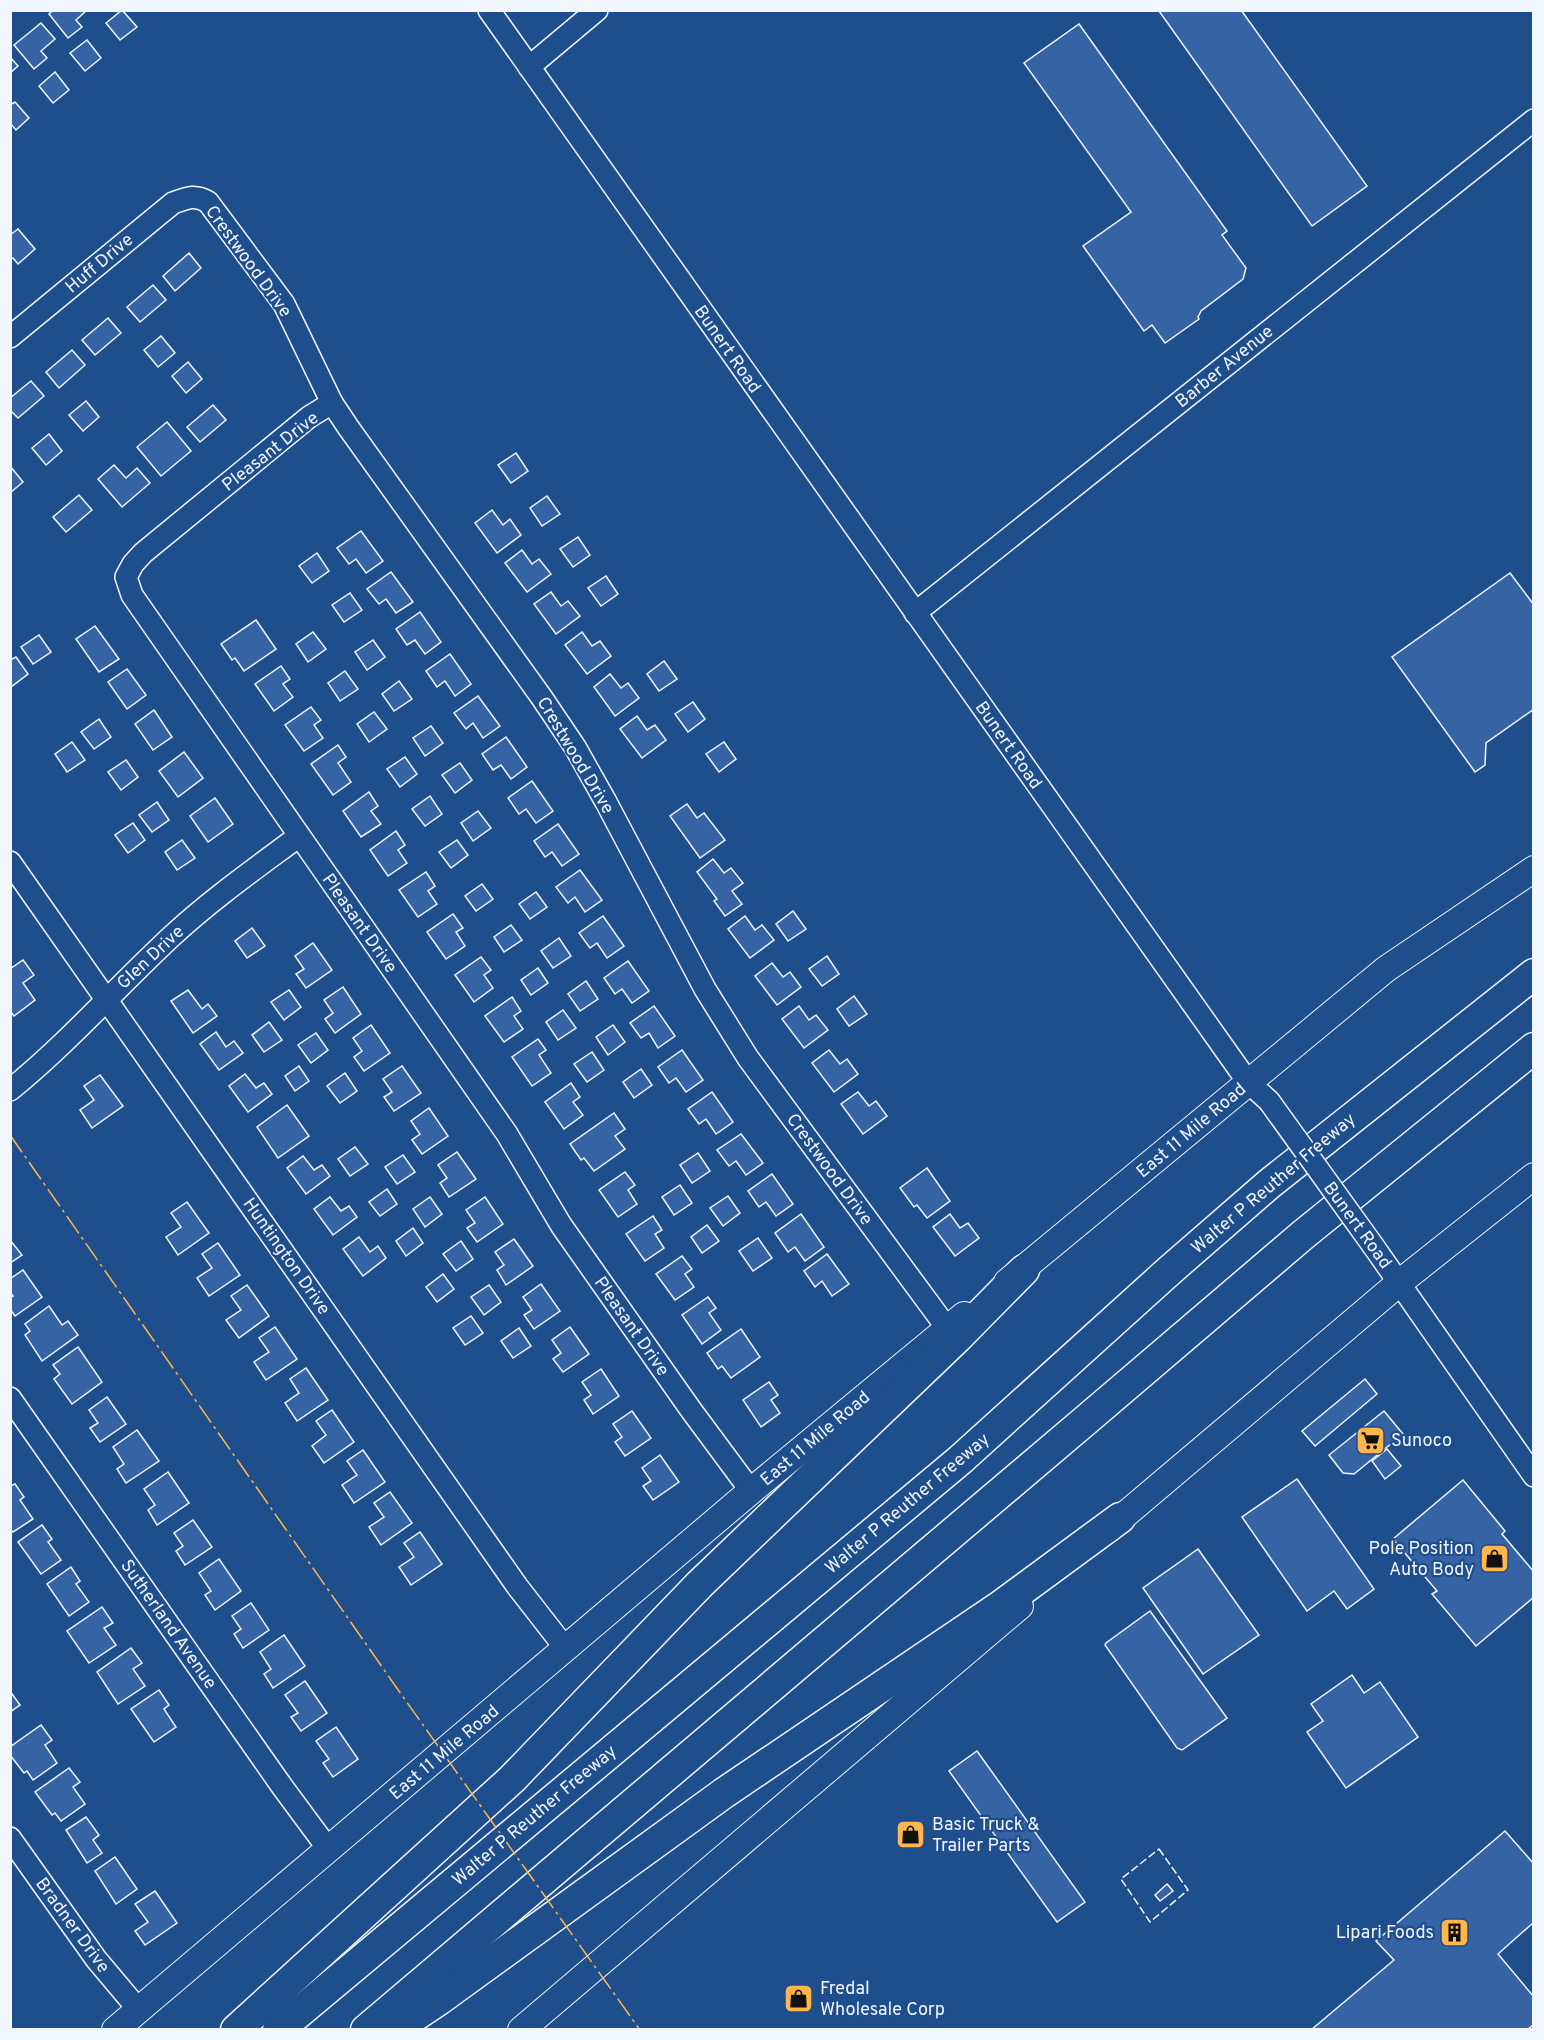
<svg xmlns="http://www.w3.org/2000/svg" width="1544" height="2040" font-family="Overpass,sans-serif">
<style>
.building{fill:#3563a3;stroke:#f2f6ff;stroke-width:1.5}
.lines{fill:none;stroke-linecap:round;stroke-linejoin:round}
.minor-casing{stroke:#f2f6ff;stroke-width:24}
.major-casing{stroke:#f2f6ff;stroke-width:28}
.highway-casing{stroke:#f2f6ff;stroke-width:33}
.minor{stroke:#1f4e8c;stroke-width:21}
.major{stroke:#1f4e8c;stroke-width:26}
.highway{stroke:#1f4e8c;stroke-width:30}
.minor-bridge-casing{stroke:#f2f6ff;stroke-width:24;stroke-linecap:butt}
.minor-bridge{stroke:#1f4e8c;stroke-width:21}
.fence{stroke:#f2f6ff;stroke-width:1.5;stroke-dasharray:8 3;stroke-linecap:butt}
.power{stroke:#ffb74d;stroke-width:1.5;stroke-dasharray:21 4.5 3 4.5;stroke-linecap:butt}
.labels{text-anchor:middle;stroke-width:4.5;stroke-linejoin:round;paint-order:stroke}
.street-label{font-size:18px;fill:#f2f6ff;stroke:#1f4e8c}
.poi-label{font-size:18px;fill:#f2f6ff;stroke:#1f4e8c;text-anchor:start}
</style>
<rect width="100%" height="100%" fill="#1f4e8c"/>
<!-- building -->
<g class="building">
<polygon points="53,10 87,10 76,20 82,27 68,38 49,14"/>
<polygon points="122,10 137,27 120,40 106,23"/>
<polygon points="1241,10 1367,186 1312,226 1159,11"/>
<polygon points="41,23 55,39 41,51 47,58 34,69 14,45"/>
<polygon points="1079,24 1227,231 1222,235 1246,268 1243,279 1201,311 1198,317 1199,319 1165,343 1152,325 1144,331 1083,246 1131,212 1024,63"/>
<polygon points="87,40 101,58 85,71 70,53"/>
<polygon points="10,57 18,66 10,73"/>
<polygon points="55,72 69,90 53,103 39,86"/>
<polygon points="15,102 29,118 16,130 10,123 10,105"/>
<polygon points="18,229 35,249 18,264 13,258 10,260 10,235"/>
<polygon points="189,253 201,268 175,291 163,276"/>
<polygon points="153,285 166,300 140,322 127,307"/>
<polygon points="108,318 121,333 95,355 82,340"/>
<polygon points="161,336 175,353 158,367 144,350"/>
<polygon points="72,350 85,365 59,388 46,372"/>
<polygon points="188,362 202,379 186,393 172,376"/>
<polygon points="31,381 44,396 18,418 10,410 10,398"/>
<polygon points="86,401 99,417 83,431 69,415"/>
<polygon points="213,405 226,420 200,442 187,427"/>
<polygon points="167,422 191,451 161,476 137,447"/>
<polygon points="49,434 62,451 46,465 32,448"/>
<polygon points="516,453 528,471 511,483 498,465"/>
<polygon points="114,465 126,478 137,468 150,483 122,507 98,479"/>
<polygon points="10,466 23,482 10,493"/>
<polygon points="79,495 92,510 66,532 53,517"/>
<polygon points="547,496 560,514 542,526 530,508"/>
<polygon points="492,510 503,525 510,519 521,535 497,553 475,523"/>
<polygon points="361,531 383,561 366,573 356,559 349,564 337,548"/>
<polygon points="578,537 590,555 573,567 560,549"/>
<polygon points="522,550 532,564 539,559 551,574 527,592 505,563"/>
<polygon points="317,553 329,571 312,583 299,566"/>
<polygon points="391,572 413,602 396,613 386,599 379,604 367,589"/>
<polygon points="1510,573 1534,605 1534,709 1486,743 1485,765 1475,772 1392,657"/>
<polygon points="606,576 618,594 601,606 588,588"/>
<polygon points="551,592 561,606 568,601 580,616 556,634 534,604"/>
<polygon points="350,593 362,610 344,622 332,605"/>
<polygon points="420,612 441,642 425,654 415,640 407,645 396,629"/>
<polygon points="256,620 276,649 244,671 235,658 232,660 221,644"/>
<polygon points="95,626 119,659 99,672 76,639"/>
<polygon points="313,632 326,649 308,662 296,644"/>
<polygon points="582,632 592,646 600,641 611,656 587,674 565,645"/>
<polygon points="39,635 51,652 33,664 21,647"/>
<polygon points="373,640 385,657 367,670 355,652"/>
<polygon points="450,654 471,684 455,696 445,681 437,687 426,671"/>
<polygon points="16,657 28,674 11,687 10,660"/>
<polygon points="664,661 677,679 659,691 647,674"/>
<polygon points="281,666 290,679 283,684 293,697 274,711 255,684"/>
<polygon points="127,669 146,695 127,709 108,682"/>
<polygon points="345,671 358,689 340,701 328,683"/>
<polygon points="610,674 621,688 628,683 639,698 615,716 594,687"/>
<polygon points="399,681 412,699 394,711 382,694"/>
<polygon points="478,696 500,726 483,738 473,723 466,729 454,713"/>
<polygon points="693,702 705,719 688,732 675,714"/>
<polygon points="311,707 321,720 314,725 323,738 304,751 285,725"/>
<polygon points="154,710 172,737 153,750 135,724"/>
<polygon points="374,712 387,729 369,742 357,724"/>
<polygon points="637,716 647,730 655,725 666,740 642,758 620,729"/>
<polygon points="99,719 111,737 94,749 81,732"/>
<polygon points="431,726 443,743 425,756 413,738"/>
<polygon points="506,737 527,767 511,779 501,765 493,770 482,754"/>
<polygon points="72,742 85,760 67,772 55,754"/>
<polygon points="724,742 736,759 719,772 706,754"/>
<polygon points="338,745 346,757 338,763 351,782 333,795 311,764"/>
<polygon points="184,752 203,778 178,797 159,771"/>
<polygon points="405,757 417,774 400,787 387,769"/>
<polygon points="126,760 138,777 121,790 108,772"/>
<polygon points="460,763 472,780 455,793 442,775"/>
<polygon points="532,781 553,811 536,823 526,809 519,814 508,798"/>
<polygon points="369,792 378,806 371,811 381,824 361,837 343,811"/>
<polygon points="430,796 442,814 425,826 412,809"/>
<polygon points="215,798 233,824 208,842 190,816"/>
<polygon points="157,802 169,820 152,832 139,815"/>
<polygon points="687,804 697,818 704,813 725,840 700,858 670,816"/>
<polygon points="478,811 491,828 473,841 461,823"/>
<polygon points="133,823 145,840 128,853 115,835"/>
<polygon points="558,824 579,854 562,866 552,852 545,857 534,841"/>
<polygon points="396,831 405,845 398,850 407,863 388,876 370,850"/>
<polygon points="182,840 195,858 177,870 165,852"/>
<polygon points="457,840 468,855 451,868 439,852"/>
<polygon points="713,859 724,873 731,868 743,883 732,891 742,904 725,916 714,901 717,899 697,872"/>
<polygon points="580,870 602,900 585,912 575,897 568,903 556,887"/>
<polygon points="426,872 435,886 428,891 437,904 418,917 399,890"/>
<polygon points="482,884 493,899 476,911 465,896"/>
<polygon points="536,892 547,907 530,919 519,904"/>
<polygon points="793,911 806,929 788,941 776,924"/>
<polygon points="453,914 463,928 456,932 465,946 446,959 427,932"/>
<polygon points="603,916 624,946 607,958 597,943 590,948 579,933"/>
<polygon points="745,916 755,930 762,925 774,940 750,958 728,929"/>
<polygon points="511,925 522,940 504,952 494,937"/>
<polygon points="252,928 265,946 247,958 235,941"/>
<polygon points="559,938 571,956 553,968 541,951"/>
<polygon points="313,943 332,970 306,988 296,974 304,969 295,956"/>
<polygon points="827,956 839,974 822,986 809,969"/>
<polygon points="481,957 491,970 484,975 493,988 474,1002 455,975"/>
<polygon points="23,960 34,975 23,983 35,1000 14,1016 10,1011 10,969"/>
<polygon points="628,961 649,991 632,1003 622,989 615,994 604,978"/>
<polygon points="772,963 783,977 790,972 801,987 777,1005 755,976"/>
<polygon points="538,968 548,983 531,995 521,980"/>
<polygon points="586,981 598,999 580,1011 568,994"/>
<polygon points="343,987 361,1014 335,1033 325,1019 333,1013 324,1000"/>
<polygon points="188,990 202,1009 208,1004 217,1016 193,1033 171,1001"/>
<polygon points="289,990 301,1007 284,1020 271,1002"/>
<polygon points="854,996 867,1014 849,1026 837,1009"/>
<polygon points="512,997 521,1011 514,1016 523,1029 504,1042 485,1016"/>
<polygon points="654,1006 675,1036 658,1048 649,1033 641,1038 630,1023"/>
<polygon points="799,1006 809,1020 816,1015 828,1030 804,1048 782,1019"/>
<polygon points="563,1010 576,1028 558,1040 546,1022"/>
<polygon points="269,1022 282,1040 264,1052 252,1035"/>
<polygon points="371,1025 390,1053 364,1071 354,1057 362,1051 353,1038"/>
<polygon points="613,1025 625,1042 608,1055 596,1037"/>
<polygon points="216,1032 226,1047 234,1041 243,1053 219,1070 200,1044"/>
<polygon points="316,1033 328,1050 311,1063 298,1045"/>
<polygon points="538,1039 546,1050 539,1055 551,1073 532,1086 512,1057"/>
<polygon points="682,1050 703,1080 686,1092 676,1078 669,1083 658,1067"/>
<polygon points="829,1050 840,1064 847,1059 858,1074 834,1092 812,1063"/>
<polygon points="592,1052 604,1070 587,1082 574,1064"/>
<polygon points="299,1066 309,1081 295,1091 285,1076"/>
<polygon points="402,1066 421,1093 394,1111 384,1097 392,1092 383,1079"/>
<polygon points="641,1069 652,1085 634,1098 623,1082"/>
<polygon points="345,1073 357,1091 340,1103 327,1086"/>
<polygon points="245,1074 256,1088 264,1083 272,1094 248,1112 229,1086"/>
<polygon points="100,1075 123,1106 92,1128 80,1110 94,1100 84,1086"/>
<polygon points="571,1083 580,1097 573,1102 583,1115 564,1129 545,1102"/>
<polygon points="712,1092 733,1122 716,1134 706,1119 699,1124 688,1109"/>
<polygon points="858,1092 869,1106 876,1101 887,1116 863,1134 841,1104"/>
<polygon points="287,1105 309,1136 278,1158 257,1127"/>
<polygon points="429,1108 448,1136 422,1154 412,1140 420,1134 411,1121"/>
<polygon points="614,1113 625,1129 615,1136 625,1149 594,1171 584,1158 581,1160 570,1144"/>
<polygon points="741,1134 763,1163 746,1175 736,1161 729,1166 717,1150"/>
<polygon points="355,1147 368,1164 350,1176 338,1159"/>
<polygon points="457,1152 476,1179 449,1197 440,1183 447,1178 438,1165"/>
<polygon points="698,1153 710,1171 692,1183 680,1165"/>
<polygon points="403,1155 415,1172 397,1184 385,1167"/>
<polygon points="303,1156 314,1170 322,1165 330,1176 306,1194 287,1168"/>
<polygon points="927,1168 950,1201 927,1218 917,1205 914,1207 900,1188"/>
<polygon points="625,1172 635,1185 628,1190 637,1204 618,1217 599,1190"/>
<polygon points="772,1174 793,1204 776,1216 766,1202 759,1207 748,1191"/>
<polygon points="680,1185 692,1203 674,1215 662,1197"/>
<polygon points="387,1189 397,1204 380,1216 369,1202"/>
<polygon points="728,1196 740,1213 723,1226 710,1208"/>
<polygon points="330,1197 341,1211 349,1206 357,1217 333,1235 314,1209"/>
<polygon points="430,1197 442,1214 425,1227 413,1209"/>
<polygon points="485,1197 503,1224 477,1242 467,1228 475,1223 466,1210"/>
<polygon points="187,1202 209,1233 178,1255 166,1237 181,1227 171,1213"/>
<polygon points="801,1214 824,1247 805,1261 795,1247 788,1252 775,1233"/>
<polygon points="950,1214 960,1228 968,1223 979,1238 955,1256 933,1227"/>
<polygon points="653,1216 662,1230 655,1234 664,1248 645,1261 626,1234"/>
<polygon points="707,1225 719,1241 702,1253 691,1237"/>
<polygon points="413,1228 423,1243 406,1256 396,1241"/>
<polygon points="359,1237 370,1252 378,1246 386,1258 363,1276 343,1249"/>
<polygon points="758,1238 772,1258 753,1271 739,1251"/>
<polygon points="514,1239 533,1266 506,1285 497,1270 504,1265 495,1252"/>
<polygon points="10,1240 22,1255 10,1263"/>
<polygon points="461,1241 473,1259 456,1271 443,1254"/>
<polygon points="218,1243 240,1275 209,1296 197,1278 212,1268 202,1254"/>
<polygon points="827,1254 849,1284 832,1296 822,1281 815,1287 804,1271"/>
<polygon points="682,1256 692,1269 685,1274 694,1287 675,1300 656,1274"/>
<polygon points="23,1270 42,1297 15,1316 10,1309 10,1298 13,1296 10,1292 10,1279"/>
<polygon points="443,1274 454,1289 437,1302 426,1287"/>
<polygon points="541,1284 560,1311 534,1329 524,1315 532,1310 523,1297"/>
<polygon points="247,1285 269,1316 239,1338 226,1320 241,1310 231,1296"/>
<polygon points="489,1285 501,1302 484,1315 471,1297"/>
<polygon points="708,1297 716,1308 709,1313 721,1330 702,1344 682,1315"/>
<polygon points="49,1306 62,1325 68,1321 78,1335 42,1361 25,1335 30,1331 25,1324"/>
<polygon points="471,1316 483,1333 465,1345 453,1328"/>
<polygon points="275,1327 297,1359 266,1380 254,1362 269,1352 259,1338"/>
<polygon points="570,1327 589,1354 563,1372 553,1359 561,1353 552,1340"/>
<polygon points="519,1328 531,1346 513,1358 501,1341"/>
<polygon points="741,1329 760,1357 731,1378 722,1366 718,1369 707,1353"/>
<polygon points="78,1347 102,1382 72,1404 54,1379 60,1374 53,1365"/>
<polygon points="306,1368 328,1400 297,1421 285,1403 299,1393 290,1379"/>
<polygon points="601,1369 619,1396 593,1414 584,1400 591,1395 582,1382"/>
<polygon points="1365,1379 1377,1394 1315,1446 1302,1431"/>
<polygon points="769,1382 778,1395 771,1400 780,1413 761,1427 743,1400"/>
<polygon points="107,1397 126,1424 100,1442 90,1428 98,1423 89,1410"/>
<polygon points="332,1410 354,1442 324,1463 312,1446 326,1435 316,1421"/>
<polygon points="632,1411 651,1438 625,1456 615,1442 622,1437 613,1424"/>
<polygon points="1384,1411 1403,1434 1354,1474 1343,1473 1329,1455"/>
<polygon points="137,1430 159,1461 126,1483 117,1469 124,1464 113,1447"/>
<polygon points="1387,1449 1401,1466 1385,1479 1372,1461"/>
<polygon points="363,1450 385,1482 354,1503 342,1485 357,1475 347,1461"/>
<polygon points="660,1455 679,1482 653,1500 643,1486 651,1481 642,1468"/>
<polygon points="168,1472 189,1503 157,1525 148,1510 155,1505 144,1489"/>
<polygon points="1297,1479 1374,1589 1347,1609 1334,1591 1307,1611 1242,1517"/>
<polygon points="1463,1480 1505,1531 1502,1534 1534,1572 1534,1597 1476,1646 1432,1594 1437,1591 1393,1539"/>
<polygon points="15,1484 24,1497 20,1500 33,1519 13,1532 10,1529 10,1486"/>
<polygon points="390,1492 412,1523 381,1545 369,1527 384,1517 374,1503"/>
<polygon points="193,1520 212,1547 185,1565 176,1551 183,1546 174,1533"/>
<polygon points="42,1525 52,1539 48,1542 61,1560 41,1574 18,1542"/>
<polygon points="420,1532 442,1564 411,1585 399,1567 414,1557 404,1543"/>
<polygon points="1198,1549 1259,1635 1203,1674 1143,1588"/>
<polygon points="219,1559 241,1591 215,1610 205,1595 211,1591 199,1573"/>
<polygon points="71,1567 80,1581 76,1584 89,1602 69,1616 47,1584"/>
<polygon points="251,1603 269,1630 243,1648 234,1634 241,1629 232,1616"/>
<polygon points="102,1607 113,1623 104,1628 116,1645 89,1663 67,1631"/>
<polygon points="1150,1611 1227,1718 1182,1750 1177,1748 1105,1645 1106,1643"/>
<polygon points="284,1635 305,1666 273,1688 264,1674 271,1669 260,1652"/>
<polygon points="131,1648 142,1663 133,1669 145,1686 118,1704 97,1672"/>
<polygon points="1352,1675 1364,1693 1380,1682 1418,1737 1346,1788 1307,1732 1323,1721 1311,1704"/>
<polygon points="305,1681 327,1713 301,1731 291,1717 298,1713 285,1695"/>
<polygon points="159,1690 169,1705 164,1709 176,1727 154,1742 131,1709"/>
<polygon points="10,1691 20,1705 10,1712"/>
<polygon points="41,1725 52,1740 45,1745 57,1763 33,1780 27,1771 24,1773 10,1755 10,1747"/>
<polygon points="336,1727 358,1759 333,1777 323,1763 329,1759 316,1741"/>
<polygon points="977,1751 1085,1902 1057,1922 949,1771"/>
<polygon points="69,1768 80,1782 73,1787 85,1804 61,1821 55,1813 52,1815 35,1792"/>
<polygon points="86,1817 99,1835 93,1840 102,1853 87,1863 66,1830"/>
<polygon points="1505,1831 1534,1864 1534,1922 1498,1954 1534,1997 1534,2024 1527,2030 1311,2030 1394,1960 1376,1941"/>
<polygon points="115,1857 137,1889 116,1904 95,1871"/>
<polygon points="1167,1884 1173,1891 1160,1901 1155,1895"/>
<polygon points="155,1891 177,1923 145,1945 135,1931 148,1922 135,1904"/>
</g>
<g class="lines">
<defs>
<g id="minor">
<polyline points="489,10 1248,1082 1269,1101"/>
<polyline points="529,67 597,10"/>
<path d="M 10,337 L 173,203 C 187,198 195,194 208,202 L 284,304 L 332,403 L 348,427 L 542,698 L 575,747 L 606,802 L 705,989 L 748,1058 L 947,1328"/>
<polyline points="332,403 309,417 143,553 133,564 126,577 132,595 507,1134 561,1225 691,1410 751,1491"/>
<polyline points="915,613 1534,120"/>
<polyline points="10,862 517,1586 566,1649"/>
<path d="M 10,1090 C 68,1043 118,986 173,935 C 212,899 256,868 299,836"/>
<polyline points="1374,1247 1534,1476"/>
<polyline points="10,1398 281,1785 329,1850"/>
<polyline points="10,1838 96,1959 138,2009"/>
</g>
<g id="major">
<polyline points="1007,1282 1386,969 1534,869"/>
<polyline points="1107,1530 1399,1283 1534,1176"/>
<polyline points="115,2030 751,1491 964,1315"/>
<polyline points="521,2030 1020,1606"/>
</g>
<g id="highway">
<polyline points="236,2030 512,1779 700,1584 958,1337 1024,1270"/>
<polyline points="278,2030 960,1460 1169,1271 1269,1184 1534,974"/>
<polyline points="366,2030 1086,1420 1304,1234 1534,1048"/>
<polyline points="394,2030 440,1999 724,1793 999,1607 1120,1518"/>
</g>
</defs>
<!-- minor casing -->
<use href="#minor" class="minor-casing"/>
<!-- major casing -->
<use href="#major" class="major-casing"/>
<!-- highway casing -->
<use href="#highway" class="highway-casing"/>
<!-- minor -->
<use href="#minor" class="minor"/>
<!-- major -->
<use href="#major" class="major"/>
<!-- highway -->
<use href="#highway" class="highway"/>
<defs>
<polyline id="minor-bridge" points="1269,1101 1374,1247"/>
</defs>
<!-- minor-bridge casing -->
<use href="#minor-bridge" class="minor-bridge-casing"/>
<!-- minor-bridge -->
<use href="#minor-bridge" class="minor-bridge"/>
<!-- fence -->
<polygon class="fence" points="1159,1849 1188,1890 1150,1922 1121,1879"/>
<!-- power -->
<polyline class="power" points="10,1135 401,1694 640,2030"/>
</g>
<!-- icons -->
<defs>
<symbol id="supermarket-square" viewBox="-11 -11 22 22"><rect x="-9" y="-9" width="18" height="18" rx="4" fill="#ffb74d" stroke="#1f4e8c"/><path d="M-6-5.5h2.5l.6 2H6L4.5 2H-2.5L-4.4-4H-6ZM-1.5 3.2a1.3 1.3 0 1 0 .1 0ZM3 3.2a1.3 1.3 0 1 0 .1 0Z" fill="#111"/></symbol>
<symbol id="shop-square" viewBox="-11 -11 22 22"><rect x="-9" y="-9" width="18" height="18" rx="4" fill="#ffb74d" stroke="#1f4e8c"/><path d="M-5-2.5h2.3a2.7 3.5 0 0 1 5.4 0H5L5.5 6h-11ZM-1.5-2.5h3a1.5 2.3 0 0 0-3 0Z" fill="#111"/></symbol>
<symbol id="building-square" viewBox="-11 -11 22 22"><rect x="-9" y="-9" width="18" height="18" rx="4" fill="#ffb74d" stroke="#1f4e8c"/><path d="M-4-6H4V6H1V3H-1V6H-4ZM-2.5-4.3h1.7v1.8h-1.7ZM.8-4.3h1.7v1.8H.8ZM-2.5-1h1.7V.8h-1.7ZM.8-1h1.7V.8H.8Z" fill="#111"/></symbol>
</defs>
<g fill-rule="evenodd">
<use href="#supermarket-square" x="1354" y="1424" width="33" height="33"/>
<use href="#shop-square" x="1478" y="1542" width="33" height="33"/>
<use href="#shop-square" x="894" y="1818" width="33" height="33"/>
<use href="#building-square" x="1438" y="1916" width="33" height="33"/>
<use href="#shop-square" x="782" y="1982" width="33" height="33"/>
</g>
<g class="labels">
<!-- street labels -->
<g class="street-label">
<text transform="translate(249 261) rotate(54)" y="6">Crestwood Drive</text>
<text transform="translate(99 263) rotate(-40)" y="6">Huff Drive</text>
<text transform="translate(728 349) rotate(55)" y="6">Bunert Road</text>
<text transform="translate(1224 366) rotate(-39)" y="6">Barber Avenue</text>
<text transform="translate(270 451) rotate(-38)" y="6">Pleasant Drive</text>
<text transform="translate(1009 745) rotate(55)" y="6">Bunert Road</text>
<text transform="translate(576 755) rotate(59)" y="6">Crestwood Drive</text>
<text transform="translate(360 923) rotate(55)" y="6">Pleasant Drive</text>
<text transform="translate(150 957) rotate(-43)" y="6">Glen Drive</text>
<text transform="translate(1191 1130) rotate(-40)" y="6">East 11 Mile Road</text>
<text transform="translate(830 1169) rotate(54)" y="6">Crestwood Drive</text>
<text transform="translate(1273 1183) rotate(-40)" y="6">Walter P Reuther Freeway</text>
<text transform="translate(1358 1225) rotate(54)" y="6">Bunert Road</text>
<text transform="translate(287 1256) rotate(55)" y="6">Huntington Drive</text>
<text transform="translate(632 1326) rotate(55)" y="6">Pleasant Drive</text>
<text transform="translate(815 1438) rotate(-40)" y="6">East 11 Mile Road</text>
<text transform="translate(907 1503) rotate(-40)" y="6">Walter P Reuther Freeway</text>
<text transform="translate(169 1624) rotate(55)" y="6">Sutherland Avenue</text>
<text transform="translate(444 1752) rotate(-40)" y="6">East 11 Mile Road</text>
<text transform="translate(534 1815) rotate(-40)" y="6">Walter P Reuther Freeway</text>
<text transform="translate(73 1925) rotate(54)" y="6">Bradner Drive</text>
</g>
<!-- poi labels -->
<g class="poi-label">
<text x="1391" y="1446">Sunoco</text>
<text x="1474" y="1554" text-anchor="end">Pole Position<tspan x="1474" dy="21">Auto Body</tspan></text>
<text x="932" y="1830">Basic Truck &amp;<tspan x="932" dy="21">Trailer Parts</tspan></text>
<text x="1434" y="1938" text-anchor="end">Lipari Foods</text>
<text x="820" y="1994">Fredal<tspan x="820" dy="21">Wholesale Corp</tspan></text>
</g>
</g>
<!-- border -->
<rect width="1544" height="2040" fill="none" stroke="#f2f6ff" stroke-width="24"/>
</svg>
